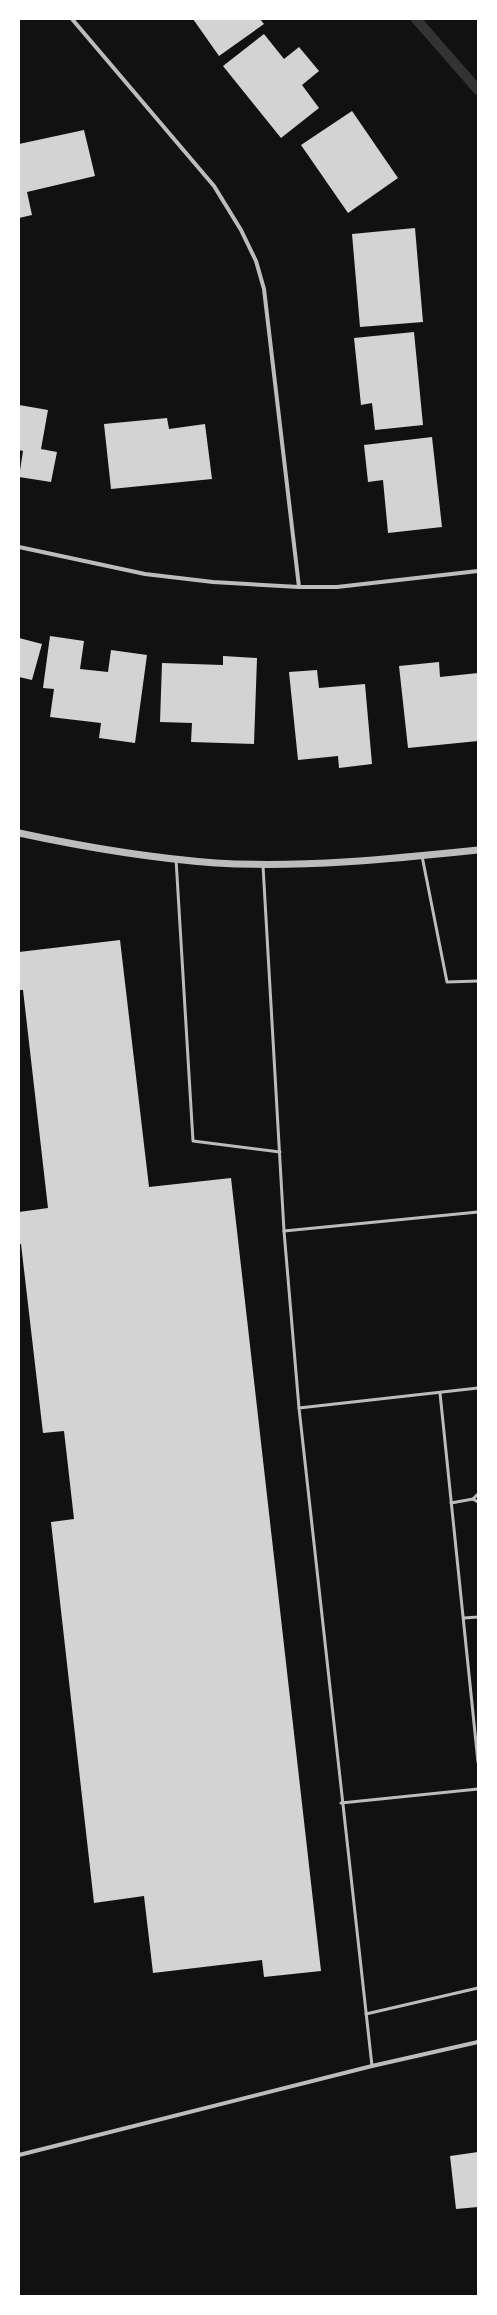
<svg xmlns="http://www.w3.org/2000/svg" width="497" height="2315" font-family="'Open Sans',sans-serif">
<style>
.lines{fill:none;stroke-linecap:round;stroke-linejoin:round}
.stream{stroke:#333;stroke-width:10}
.building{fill:#d3d3d3}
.service{stroke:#bcbcbc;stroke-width:3}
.minor{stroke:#bcbcbc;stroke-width:4}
.tertiary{stroke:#bcbcbc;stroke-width:7}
</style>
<rect width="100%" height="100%" fill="#111"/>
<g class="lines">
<!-- stream -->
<polyline class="stream" points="416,19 478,90"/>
</g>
<!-- building -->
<g class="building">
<polygon points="193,19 260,19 264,24 219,56"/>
<polygon points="264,34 284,59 299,47 319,71 302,85 319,108 281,138 223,66"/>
<polygon points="352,111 398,178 348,213 301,145"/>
<polygon points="84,130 95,176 27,192 32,215 19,218 19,144"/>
<polygon points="415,228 423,322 360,327 352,234"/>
<polygon points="414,332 423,425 375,430 372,403 361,405 354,338"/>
<polygon points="19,405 48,410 41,449 57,452 51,482 19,477 23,451 19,450"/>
<polygon points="167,418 169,429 205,424 212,479 111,489 104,424"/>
<polygon points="432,437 442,527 388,533 383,480 368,482 364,445"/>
<polygon points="50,636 84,641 80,669 108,672 111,650 147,655 135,743 99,738 101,723 50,717 54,689 43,688"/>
<polygon points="19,638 42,644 32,680 19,677"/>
<polygon points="223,656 257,658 254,744 191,742 192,723 160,722 162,663 223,665"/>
<polygon points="439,662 440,677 478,673 478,741 408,748 399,666"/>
<polygon points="317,670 319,688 365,684 372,764 339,768 338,756 298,760 289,672"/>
<polygon points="120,940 149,1187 231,1178 321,1971 264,1977 262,1960 153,1973 144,1896 94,1903 51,1522 74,1519 64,1431 43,1433 21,1244 19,1244 19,1212 48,1208 23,990 19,990 19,952"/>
<polygon points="478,2152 478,2207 456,2209 450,2156"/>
</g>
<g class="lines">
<!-- service -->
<g class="service">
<polyline points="422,856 447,982 478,981"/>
<polyline points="176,859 193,1141 280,1152"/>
<polyline points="263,866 284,1231 299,1408"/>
<polyline points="284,1231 478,1212"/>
<polyline points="440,1393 478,1762"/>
<polyline points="473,1499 478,1494"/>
<polyline points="451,1503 473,1499 478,1502"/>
<polyline points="464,1618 478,1617"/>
<polyline points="341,1803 478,1789"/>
<polyline points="366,2014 478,1988"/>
<polyline points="372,2066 299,1408 478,1388"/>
</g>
<!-- minor -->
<g class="minor">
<polyline points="72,19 214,186 241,230 256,261 264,289 299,587"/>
<polyline points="19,547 145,574 213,582 299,587 337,587 478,571"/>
<polyline points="19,2155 372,2066 478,2042"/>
</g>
<!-- tertiary -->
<path class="tertiary" d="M 19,833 C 84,847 149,858 216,863 C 303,868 392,859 478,850"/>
</g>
<!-- border -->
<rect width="497" height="2315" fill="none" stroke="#ffffff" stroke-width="40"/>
</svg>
